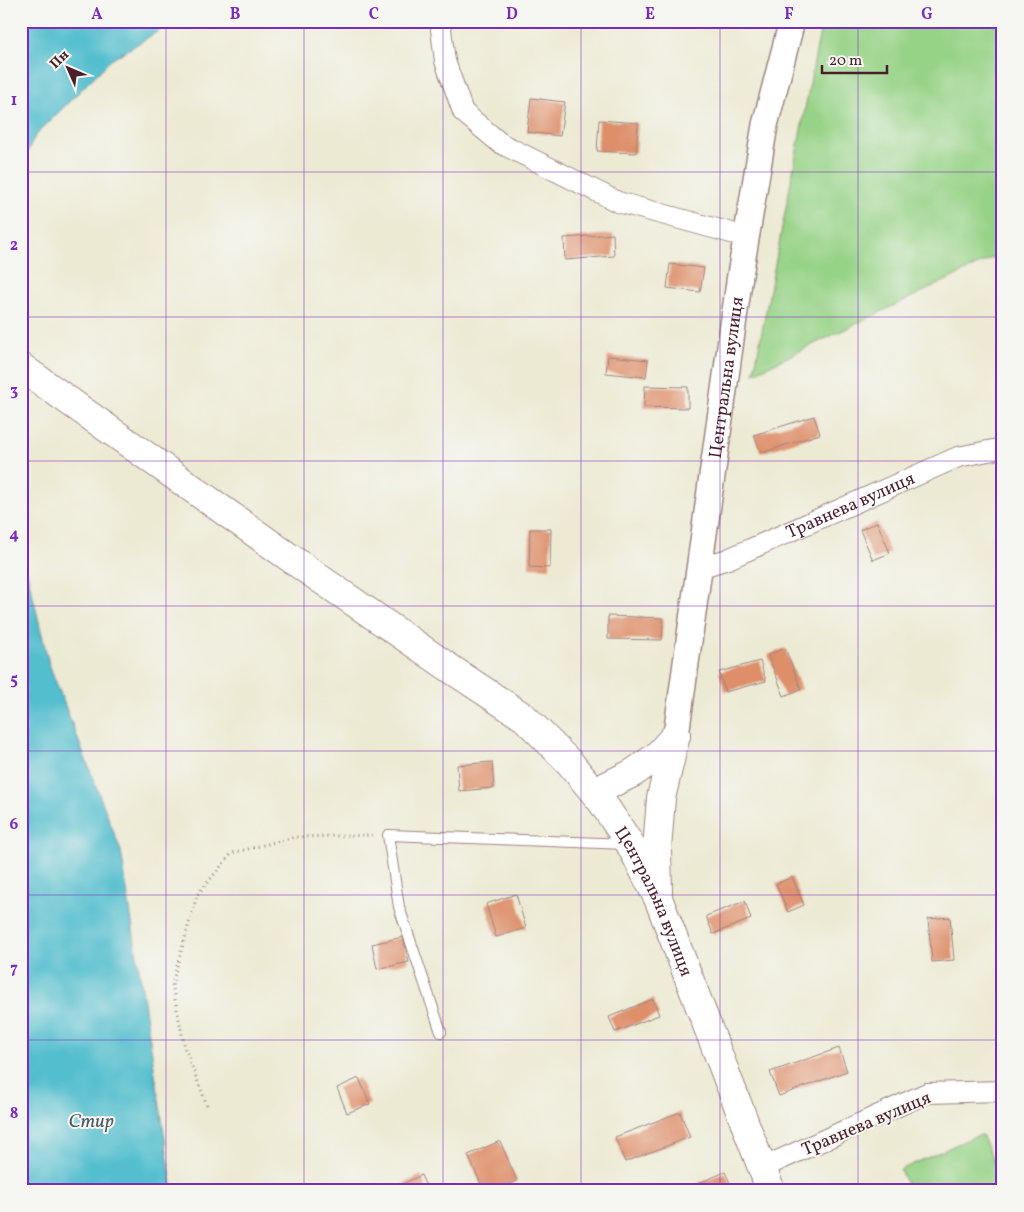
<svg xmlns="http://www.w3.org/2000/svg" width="1024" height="1212" font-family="Vollkorn,serif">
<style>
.green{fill:#97d387;stroke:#707959}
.water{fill:#53bece;stroke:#4e6e7c}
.building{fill:#de8f6a}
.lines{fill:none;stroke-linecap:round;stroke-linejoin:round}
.service-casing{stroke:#9c8480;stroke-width:12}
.minor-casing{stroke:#9c8480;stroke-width:22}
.tertiary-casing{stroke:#9c8480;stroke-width:28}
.secondary-casing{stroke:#9c8480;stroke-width:30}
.path{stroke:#9c8480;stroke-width:3;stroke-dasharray:1 4;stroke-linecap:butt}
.service{stroke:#fff;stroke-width:10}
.minor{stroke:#fff;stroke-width:20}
.tertiary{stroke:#fff;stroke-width:25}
.secondary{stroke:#fff;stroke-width:28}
.grid{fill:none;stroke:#7b2cbf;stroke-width:1;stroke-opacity:0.55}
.labels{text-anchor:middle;stroke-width:4;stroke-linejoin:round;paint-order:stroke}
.street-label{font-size:18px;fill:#4a1f2b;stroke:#f6f6f2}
.water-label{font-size:19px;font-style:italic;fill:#4d5764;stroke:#f6f6f2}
.neatline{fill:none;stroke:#7b2cbf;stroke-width:2}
.grid-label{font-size:16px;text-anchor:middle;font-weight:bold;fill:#7b2cbf}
</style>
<rect width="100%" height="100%" fill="#f6f6f2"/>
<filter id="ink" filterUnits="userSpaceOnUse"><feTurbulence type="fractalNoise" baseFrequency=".02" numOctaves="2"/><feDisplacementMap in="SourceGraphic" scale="10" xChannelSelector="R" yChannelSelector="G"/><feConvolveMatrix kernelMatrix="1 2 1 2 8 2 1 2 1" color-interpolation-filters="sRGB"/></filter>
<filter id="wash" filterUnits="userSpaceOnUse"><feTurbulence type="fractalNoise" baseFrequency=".0096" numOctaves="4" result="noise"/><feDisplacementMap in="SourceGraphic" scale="20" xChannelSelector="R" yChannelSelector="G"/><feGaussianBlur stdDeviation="1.12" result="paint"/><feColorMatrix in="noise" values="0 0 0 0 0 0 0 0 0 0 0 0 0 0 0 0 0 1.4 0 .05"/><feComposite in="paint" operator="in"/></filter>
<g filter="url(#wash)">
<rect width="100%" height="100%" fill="#edead4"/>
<!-- green -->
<g class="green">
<polygon points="822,21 1003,21 1003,253 754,373"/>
<polygon points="982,1135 1003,1183 1003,1191 910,1191 900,1170 973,1137"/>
</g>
<!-- water -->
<g class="water">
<polygon points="21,21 175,21 111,60 35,136 21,166"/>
<polygon points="21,547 49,664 121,851 173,1191 21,1191"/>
</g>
<g id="blocks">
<!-- building -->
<g class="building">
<polygon points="531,98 565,102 560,136 527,132"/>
<polygon points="599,120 638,123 636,153 597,151"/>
<polygon points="613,234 614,256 565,260 564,238"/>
<polygon points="670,264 704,268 700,292 667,288"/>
<polygon points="608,356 648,360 646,377 606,373"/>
<polygon points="645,386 688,387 688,408 644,407"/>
<polygon points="814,416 820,434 761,453 754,435"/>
<polygon points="877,522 890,553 873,560 860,530"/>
<polygon points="530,529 551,529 550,568 529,567"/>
<polygon points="608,616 663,618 662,640 608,639"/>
<polygon points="785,648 801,689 784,696 768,655"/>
<polygon points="760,661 766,681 725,692 719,672"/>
<polygon points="492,762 494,788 459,791 457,765"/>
<polygon points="792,877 804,905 788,912 776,884"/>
<polygon points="516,894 526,928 496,937 486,904"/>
<polygon points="745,901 751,919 713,934 706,916"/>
<polygon points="950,917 954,960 932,962 928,919"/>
<polygon points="403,937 409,962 377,969 372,944"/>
<polygon points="653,999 659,1015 615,1032 609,1017"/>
<polygon points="839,1048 847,1071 779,1096 770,1072"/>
<polygon points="359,1078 370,1104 347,1113 337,1088"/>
<polygon points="680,1112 690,1137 625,1162 615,1137"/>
<polygon points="500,1141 517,1181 495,1191 484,1191 468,1155"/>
<polygon points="725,1172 733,1190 691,1191 690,1187"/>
<polygon points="421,1175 428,1191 404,1191 401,1185"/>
</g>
</g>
</g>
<g filter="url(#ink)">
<use href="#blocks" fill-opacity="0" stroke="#9c8480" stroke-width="1"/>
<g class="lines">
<defs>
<polyline id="service" points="441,1032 399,907 388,835 627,844"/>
<g id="minor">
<polyline points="440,21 445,61 463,112 500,143 618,202 746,237"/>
<path id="s1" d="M 699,568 L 728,559 L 958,457 L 1003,448"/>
<polyline points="762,1168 927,1093 1003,1091"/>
</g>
<g id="tertiary">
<path id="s2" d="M 676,735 L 740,275 L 765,125 L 792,21"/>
</g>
<g id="secondary">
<path id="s3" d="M 21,367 L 303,567 L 454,671 L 525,718 L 570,763 L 602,802 L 630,844 L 658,898 L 771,1191"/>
<polyline points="594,792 633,773 657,756 676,735"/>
<polyline points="658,892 657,849 661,798 676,735"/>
</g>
</defs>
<!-- service casing -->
<use href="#service" class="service-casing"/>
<!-- minor casing -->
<use href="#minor" class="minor-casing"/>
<!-- tertiary casing -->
<use href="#tertiary" class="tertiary-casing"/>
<!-- secondary casing -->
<use href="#secondary" class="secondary-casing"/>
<!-- path -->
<polyline class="path" points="207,1105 185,1049 172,984 197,895 232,853 295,837 372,835"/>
<!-- service -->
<use href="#service" class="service"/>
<!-- minor -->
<use href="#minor" class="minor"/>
<!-- tertiary -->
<use href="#tertiary" class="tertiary"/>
<!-- secondary -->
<use href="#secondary" class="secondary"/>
</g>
</g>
<!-- grid -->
<path class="grid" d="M 166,21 L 166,1191M 304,21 L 304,1191M 443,21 L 443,1191M 581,21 L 581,1191M 720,21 L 720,1191M 858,21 L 858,1191M 21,172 L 1003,172M 21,317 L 1003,317M 21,461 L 1003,461M 21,606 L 1003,606M 21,751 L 1003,751M 21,895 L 1003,895M 21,1040 L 1003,1040"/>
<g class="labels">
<!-- street labels -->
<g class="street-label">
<text dy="6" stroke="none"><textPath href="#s2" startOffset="361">Центральна вулиця</textPath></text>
<text dy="6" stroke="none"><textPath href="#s1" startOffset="164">Травнева вулиця</textPath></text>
<text dy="6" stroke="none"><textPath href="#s3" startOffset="841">Центральна вулиця</textPath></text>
<text transform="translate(866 1123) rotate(-23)" y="6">Травнева вулиця</text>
</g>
<!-- water labels -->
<g class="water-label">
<text x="91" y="1127">Стир</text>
</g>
</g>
<!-- margin -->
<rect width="1024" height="1212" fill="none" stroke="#f6f6f2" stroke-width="55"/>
<!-- north arrow -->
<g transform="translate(68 68) rotate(315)" stroke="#f6f6f2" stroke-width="4" paint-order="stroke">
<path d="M0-4L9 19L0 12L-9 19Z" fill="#4a1f2b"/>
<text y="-8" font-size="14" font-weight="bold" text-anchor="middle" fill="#4a1f2b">Пн</text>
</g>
<!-- scale -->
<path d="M822 65v8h65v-8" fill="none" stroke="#4a1f2b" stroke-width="2.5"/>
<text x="829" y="65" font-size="15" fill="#4a1f2b" stroke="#f6f6f2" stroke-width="4" paint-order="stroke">20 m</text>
<rect x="28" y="28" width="968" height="1156" class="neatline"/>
<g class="grid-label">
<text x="97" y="19">A</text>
<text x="235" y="19">B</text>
<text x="374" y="19">C</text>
<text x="512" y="19">D</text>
<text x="650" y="19">E</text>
<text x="789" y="19">F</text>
<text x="927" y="19">G</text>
<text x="14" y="105">1</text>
<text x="14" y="250">2</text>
<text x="14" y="395">3</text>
<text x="14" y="539">4</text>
<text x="14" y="684">5</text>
<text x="14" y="829">6</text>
<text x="14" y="973">7</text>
<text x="14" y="1118">8</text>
</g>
</svg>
